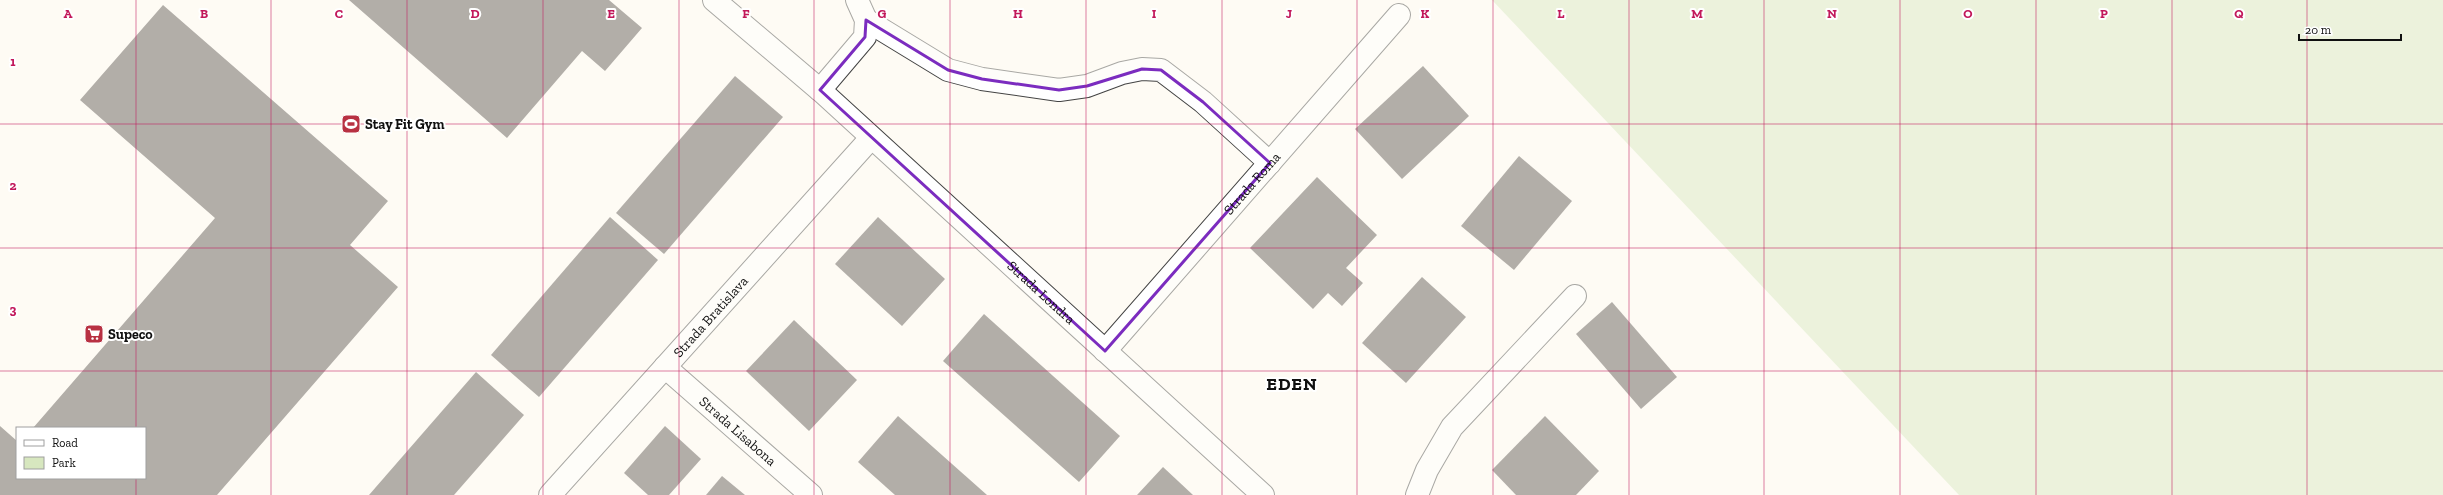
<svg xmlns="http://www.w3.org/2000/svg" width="2443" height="495" font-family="'Zilla Slab',serif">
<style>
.green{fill:#d7e7bf}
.building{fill:#58504d}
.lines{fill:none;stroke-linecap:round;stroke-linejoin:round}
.minor-casing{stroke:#434343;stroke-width:24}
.minor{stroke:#fff;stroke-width:22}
.marked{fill:none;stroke:#7b2cbf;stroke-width:3;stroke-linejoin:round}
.grid{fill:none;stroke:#c2185b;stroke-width:1;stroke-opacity:0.55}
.labels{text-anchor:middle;stroke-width:4;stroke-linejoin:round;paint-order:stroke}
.poi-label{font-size:14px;font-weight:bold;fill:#101010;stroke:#fff;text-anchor:start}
.street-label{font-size:14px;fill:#101010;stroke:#fff}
.district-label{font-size:18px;font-weight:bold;letter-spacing:1px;fill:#101010;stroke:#fff}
.grid-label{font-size:13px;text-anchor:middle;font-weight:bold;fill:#c2185b;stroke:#fff;stroke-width:4;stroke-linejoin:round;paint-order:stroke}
</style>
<rect width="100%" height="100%" fill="#fefbf4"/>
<!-- green -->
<polygon class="green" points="1492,0 2443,0 2443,495 1959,495"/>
<!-- building -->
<g class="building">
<polygon points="349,0 609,0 642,28 605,71 582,51 507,138"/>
<polygon points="163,5 388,201 350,245 398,287 217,495 0,495 0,426 17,441 17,478 145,478 145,428 33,428 215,218 80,100"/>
<polygon points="1423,66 1469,116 1402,179 1355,129"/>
<polygon points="735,76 783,117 664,254 616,213"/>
<polygon points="1519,156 1572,201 1514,270 1461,226"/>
<polygon points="1317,177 1377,235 1346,268 1363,283 1342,306 1328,293 1313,309 1250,248"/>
<polygon points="610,217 658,260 539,397 491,355"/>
<polygon points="878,217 945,279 902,326 835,264"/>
<polygon points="1422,277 1466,317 1406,383 1362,343"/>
<polygon points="1612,302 1677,377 1641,409 1576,334"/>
<polygon points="984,314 1120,436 1079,482 943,361"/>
<polygon points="794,320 857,380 809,431 746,371"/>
<polygon points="476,372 524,415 454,495 369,495"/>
<polygon points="898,416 987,495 895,495 858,462"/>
<polygon points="1545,416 1599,471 1576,495 1516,495 1492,470"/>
<polygon points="665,426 701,459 669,495 648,495 624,473"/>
<polygon points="1163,467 1193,495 1137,495"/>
<polygon points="722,476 745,495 706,495"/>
</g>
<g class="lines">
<defs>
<g id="minor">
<path id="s1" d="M 714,0 L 820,90 L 1263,495"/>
<polyline points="866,20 948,70 982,79 1059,90 1087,86 1122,73 1142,69 1161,70 1203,102 1270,163"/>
<polyline points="820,90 865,37 866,20 857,0"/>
<path id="s2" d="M 1105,351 L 1399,15"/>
<path id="s3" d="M 665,367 L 811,495"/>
<path id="s4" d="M 550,495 L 871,138"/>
<polyline points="1417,495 1427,470 1452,427 1575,296"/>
</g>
</defs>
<!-- minor casing -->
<use href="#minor" class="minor-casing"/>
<!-- minor -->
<use href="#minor" class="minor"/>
</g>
<!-- marked area -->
<path d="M0 0H2443V495H0ZM 866,20 L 948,70 L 982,79 L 1059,90 L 1087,86 L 1142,69 L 1161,70 L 1203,102 L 1270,163 L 1105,351 L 820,90 L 865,37 Z" fill="#fefbf4" fill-opacity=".55" fill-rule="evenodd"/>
<path class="marked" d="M 866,20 L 948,70 L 982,79 L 1059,90 L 1087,86 L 1142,69 L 1161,70 L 1203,102 L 1270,163 L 1105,351 L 820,90 L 865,37 Z"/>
<!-- grid -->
<path class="grid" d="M 136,0 L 136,428M 271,0 L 271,495M 407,0 L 407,495M 543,0 L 543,495M 679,0 L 679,495M 814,0 L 814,495M 950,0 L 950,495M 1086,0 L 1086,495M 1222,0 L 1222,495M 1357,0 L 1357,495M 1493,0 L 1493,495M 1629,0 L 1629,495M 1764,0 L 1764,495M 1900,0 L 1900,495M 2036,0 L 2036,495M 2172,0 L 2172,495M 2307,0 L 2307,495M 0,124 L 2443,124M 0,248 L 2443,248M 0,371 L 2443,371M 136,478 L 136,495"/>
<!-- icons -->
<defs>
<symbol id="stadium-square" viewBox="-11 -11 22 22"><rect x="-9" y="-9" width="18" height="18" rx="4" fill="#b83142" stroke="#fff"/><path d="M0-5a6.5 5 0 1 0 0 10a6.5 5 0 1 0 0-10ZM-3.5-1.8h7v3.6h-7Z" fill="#fff"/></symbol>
<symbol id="supermarket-square" viewBox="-11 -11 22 22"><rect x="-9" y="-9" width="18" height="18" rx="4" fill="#b83142" stroke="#fff"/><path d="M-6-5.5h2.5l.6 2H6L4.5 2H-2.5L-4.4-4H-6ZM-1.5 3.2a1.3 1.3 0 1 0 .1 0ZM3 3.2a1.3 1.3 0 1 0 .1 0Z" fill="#fff"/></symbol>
</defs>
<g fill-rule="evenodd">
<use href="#stadium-square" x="340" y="113" width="22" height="22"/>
<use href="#supermarket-square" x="83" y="323" width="22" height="22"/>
</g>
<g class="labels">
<!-- poi labels -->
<g class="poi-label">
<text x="365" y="129">Stay Fit Gym</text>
<text x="108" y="339">Supeco</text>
</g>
<!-- street labels -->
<g class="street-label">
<text dy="5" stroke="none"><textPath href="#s2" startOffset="223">Strada Roma</textPath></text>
<text dy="5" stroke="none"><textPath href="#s1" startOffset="439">Strada Londra</textPath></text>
<text dy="5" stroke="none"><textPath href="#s4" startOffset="240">Strada Bratislava</textPath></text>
<text dy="5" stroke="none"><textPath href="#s3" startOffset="97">Strada Lisabona</textPath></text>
</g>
<!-- district labels -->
<g class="district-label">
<text x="1292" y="390">EDEN</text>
</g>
</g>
<g class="grid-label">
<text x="68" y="18">A</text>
<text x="204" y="18">B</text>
<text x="339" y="18">C</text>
<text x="475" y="18">D</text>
<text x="611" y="18">E</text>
<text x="746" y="18">F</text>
<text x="882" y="18">G</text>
<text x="1018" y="18">H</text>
<text x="1154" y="18">I</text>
<text x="1289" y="18">J</text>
<text x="1425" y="18">K</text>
<text x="1561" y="18">L</text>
<text x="1697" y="18">M</text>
<text x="1832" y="18">N</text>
<text x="1968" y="18">O</text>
<text x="2104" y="18">P</text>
<text x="2239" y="18">Q</text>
<text x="13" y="66">1</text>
<text x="13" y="190">2</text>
<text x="13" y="314">3</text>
</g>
<!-- legend -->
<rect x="16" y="427" width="130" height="52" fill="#ffffff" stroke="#9f9f9f"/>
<rect x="24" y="440" width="20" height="6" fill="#ffffff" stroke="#9f9f9f"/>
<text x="52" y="447" font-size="12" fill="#101010">Road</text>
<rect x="24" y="457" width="20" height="12" fill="#d7e7bf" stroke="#9f9f9f"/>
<text x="52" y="467" font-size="12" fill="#101010">Park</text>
<!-- scale -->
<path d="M2299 34v6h102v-6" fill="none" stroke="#101010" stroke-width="2"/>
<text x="2305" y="34" font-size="12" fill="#101010" stroke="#ffffff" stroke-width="3" paint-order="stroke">20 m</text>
</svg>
